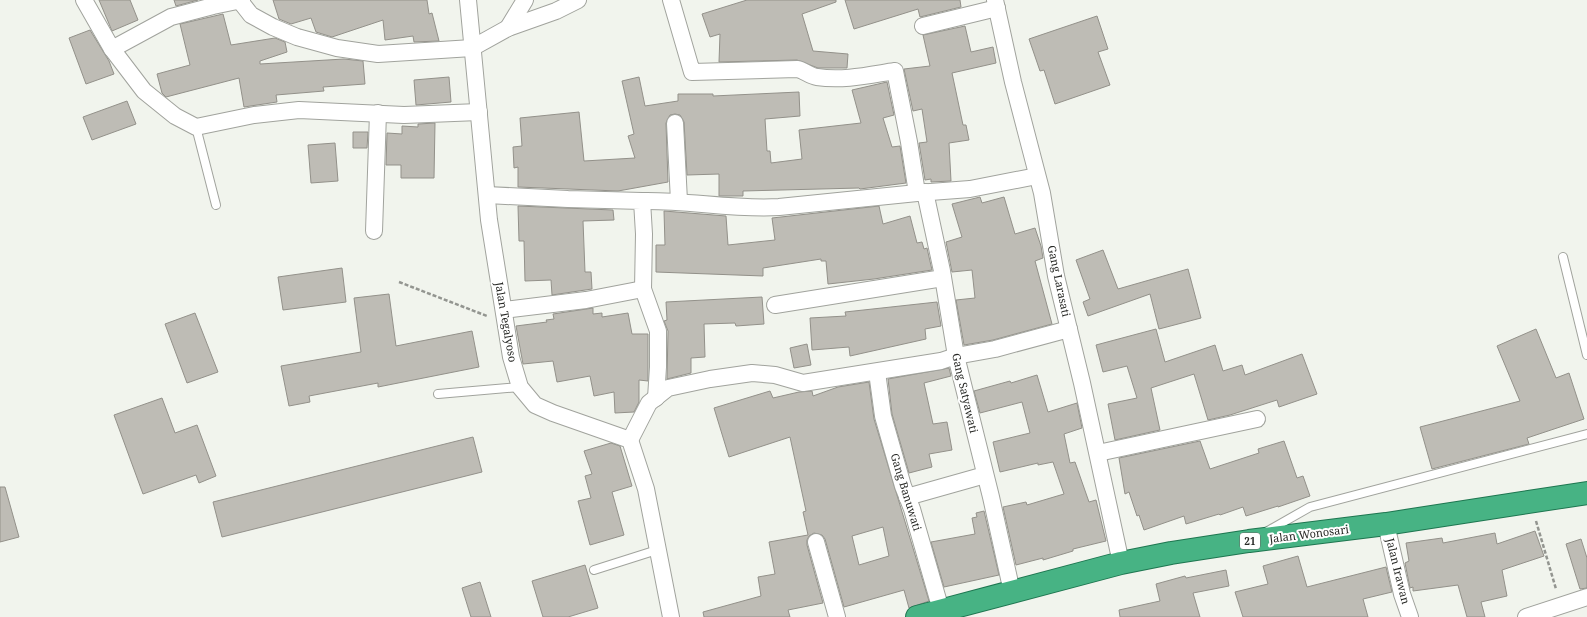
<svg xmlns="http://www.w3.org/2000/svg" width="1587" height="617" font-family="'Noto Serif',serif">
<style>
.building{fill:#bebcb5;stroke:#93918a;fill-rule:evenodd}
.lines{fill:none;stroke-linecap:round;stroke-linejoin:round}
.service-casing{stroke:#a1a39d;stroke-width:10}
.minor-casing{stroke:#a1a39d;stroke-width:18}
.trunk-casing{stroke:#1e7650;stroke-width:24}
.path{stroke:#939590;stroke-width:2.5;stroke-dasharray:4 2;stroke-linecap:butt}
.service{stroke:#fff;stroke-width:8}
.minor{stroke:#fff;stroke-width:16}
.trunk{stroke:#47b384;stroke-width:22}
.labels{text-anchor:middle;stroke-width:4;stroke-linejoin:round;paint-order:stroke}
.shield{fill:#fff;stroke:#686967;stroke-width:1}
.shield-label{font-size:10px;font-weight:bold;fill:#282926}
.street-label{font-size:11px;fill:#282926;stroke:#fff}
</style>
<rect width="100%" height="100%" fill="#f1f4ed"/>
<!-- building -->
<g class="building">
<polygon points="99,0 130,0 138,20 112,31"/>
<polygon points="174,0 198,0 176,6"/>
<polygon points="273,0 427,0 429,14 432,13 439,41 414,42 413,36 385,40 383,20 332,37 316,32 311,18 291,24 279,19"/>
<polygon points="747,0 836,0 836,2 802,14 813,51 848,54 847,68 818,68 797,60 719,62 720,34 710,37 702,14"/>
<polygon points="845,0 960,0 961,7 920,17 918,9 854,29"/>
<polygon points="223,14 231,45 275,38 285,42 287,52 260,61 260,64 344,59 363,61 365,84 323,87 324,91 276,95 277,102 244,107 239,78 166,97 162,93 157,74 190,65 180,24"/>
<polygon points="1097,16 1108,49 1098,52 1110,85 1055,104 1044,70 1040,71 1029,39"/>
<polygon points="965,26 971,52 993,47 996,63 952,73 963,125 966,125 969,140 949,143 951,181 931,182 931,179 925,180 919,143 927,142 922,109 913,111 904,69 930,66 923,35"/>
<polygon points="90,30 109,61 114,74 86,84 69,38"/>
<polygon points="449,77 451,102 416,105 414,80"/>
<polygon points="639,77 645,106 678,101 678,94 713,94 713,96 799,92 800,116 765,119 767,151 770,151 771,163 802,159 799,130 861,123 852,90 887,82 894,115 883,118 892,147 900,146 906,183 860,189 859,188 743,191 743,196 719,196 719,174 687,175 684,122 680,115 675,114 670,115 666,123 668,182 618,191 518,187 518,167 514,168 513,147 522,146 520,118 579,112 584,161 635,158 628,136 634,134 622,81"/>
<polygon points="127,101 136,124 92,140 83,117"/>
<polygon points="435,123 434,178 401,178 401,165 386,165 387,133 402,134 402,126 418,127 418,124"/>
<polygon points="353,132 368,132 367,148 353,148"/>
<polygon points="335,143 338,181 311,183 308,145"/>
<polygon points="980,197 982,203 1004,197 1015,234 1035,228 1041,246 1043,258 1035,261 1052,324 993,340 964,345 956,300 975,298 972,270 952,272 946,242 962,237 952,204"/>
<polygon points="518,206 613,210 614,220 583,221 585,272 591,272 592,289 552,295 551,280 525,281 524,241 519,241"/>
<polygon points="879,206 883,224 910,216 917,243 922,242 924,249 927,248 932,270 874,279 828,284 826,261 821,261 821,259 763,268 763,276 656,272 656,245 665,245 664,211 726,216 728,245 775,240 772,218"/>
<polygon points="1103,250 1118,289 1188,269 1201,318 1159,329 1150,294 1088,316 1083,302 1090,299 1076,260"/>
<polygon points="342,268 346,302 283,310 278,277"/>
<polygon points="389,294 396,346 472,331 479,367 378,387 378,383 309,396 310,402 289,406 281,366 361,352 354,298"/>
<polygon points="762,297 764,324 736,326 735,323 704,324 705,357 691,358 691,373 667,379 668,331 664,321 667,320 666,302"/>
<polygon points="937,302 941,326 925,329 926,339 850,356 849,347 812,350 810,318 846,316 845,312"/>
<polygon points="593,308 593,314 602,313 602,317 628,313 632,334 648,334 648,381 639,380 639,402 634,412 615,413 614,392 594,396 590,376 557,382 553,361 523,364 516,326 547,322 546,320 554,319 553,314"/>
<polygon points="195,313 218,372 187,383 165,324"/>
<polygon points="1156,329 1165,362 1215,345 1223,371 1242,365 1245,375 1302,354 1317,394 1279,407 1277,400 1230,415 1208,420 1194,374 1151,388 1160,430 1115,440 1108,404 1137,398 1127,366 1103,372 1096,345"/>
<polygon points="1536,329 1556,378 1569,373 1584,419 1527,438 1529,444 1432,469 1420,427 1520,401 1497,346"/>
<polygon points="807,344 811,365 794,368 790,348"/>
<polygon points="949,368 951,376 924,383 933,424 947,422 952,450 929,454 932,467 909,473 892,414 888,379"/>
<polygon points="1037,375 1048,412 1077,403 1082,428 1064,434 1070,463 1075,462 1089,502 1096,500 1106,541 1073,549 1073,551 1043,560 1043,558 1016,565 1003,507 1026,502 1027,505 1064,494 1053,462 1038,465 1038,463 1000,472 993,442 1030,433 1022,402 980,413 974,391 1010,381 1011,383"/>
<path d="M 869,382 L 874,419 L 929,601 L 909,608 L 904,590 L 844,607 L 825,539 L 822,535 L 814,533 L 809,536 L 807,540 L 807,545 L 823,603 L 788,610 L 790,617 L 704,617 L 703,612 L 761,596 L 758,577 L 775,574 L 769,542 L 808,535 L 803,512 L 806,511 L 790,437 L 729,457 L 714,408 L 770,391 L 773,398 L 799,392 L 812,391 L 813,396 L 838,387 ZM 883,527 L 889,556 L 859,565 L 852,536 Z"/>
<polygon points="162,398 175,433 197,425 216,476 199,483 196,475 143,494 114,415"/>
<polygon points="473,437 482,472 222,537 213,502"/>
<polygon points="1200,441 1210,469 1259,453 1258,449 1284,441 1297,478 1303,476 1310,496 1278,507 1278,506 1246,516 1243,507 1220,515 1219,514 1186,524 1184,516 1144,530 1139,515 1137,516 1129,492 1125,494 1119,458"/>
<polygon points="611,443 620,446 632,486 612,492 624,535 590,545 578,501 591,498 585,476 592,474 584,451"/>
<polygon points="0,487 5,487 19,537 0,542"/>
<polygon points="984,511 999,575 944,587 931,542 975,534 972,518 977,517 976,513"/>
<polygon points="1535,531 1544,556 1502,570 1507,596 1481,602 1485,617 1467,617 1458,585 1413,591 1413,587 1410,588 1405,563 1409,561 1406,543 1442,538 1443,543 1495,533 1497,544"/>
<polygon points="1581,539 1587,558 1587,588 1580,589 1566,544"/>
<polygon points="1298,556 1307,587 1386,567 1392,592 1363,599 1368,617 1243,617 1235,592 1268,584 1263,566"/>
<polygon points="585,565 598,608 568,617 543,617 532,581"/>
<polygon points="1226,570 1229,586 1193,593 1200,617 1120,617 1119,610 1160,601 1156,584 1185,576 1186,578"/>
<polygon points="480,582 491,617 471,617 462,588"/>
</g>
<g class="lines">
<defs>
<g id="service">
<polyline points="196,127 216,205"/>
<polyline points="1563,257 1587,355"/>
<polyline points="438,394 520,387"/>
<polyline points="1266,532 1310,507 1587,434"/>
<polyline points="594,570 657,550"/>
</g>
<g id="minor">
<polyline points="84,0 112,49"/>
<polyline points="242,0 213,6 171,17 112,49 144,91 175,116 196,127 254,115 299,110 404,115 479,112"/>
<polyline points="468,0 489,220 511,357 520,387 535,405 553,413 630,440 646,489 671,617"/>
<path d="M 671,0 L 692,72 L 797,69 C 804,70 809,76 817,77 C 843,81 869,75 895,71 L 909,142 L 917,193"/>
<polyline points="995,0 1013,82 1042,193 1056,276 1082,383 1121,563"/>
<polyline points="240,1 251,15 273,27 297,37 337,48 378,54 472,48 508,28 556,11 578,0"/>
<polyline points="923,26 997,8"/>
<polyline points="508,28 525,0"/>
<polyline points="675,123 679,201"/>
<polyline points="925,192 942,271 956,356 991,497 1012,592"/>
<polyline points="487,195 568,199 642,201 644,234 643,289 658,331 658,367 656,398"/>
<path d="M 642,201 C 688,200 734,210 779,207 L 917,193 L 970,189 L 1037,176"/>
<polyline points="374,231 378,113"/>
<polyline points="775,305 943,278"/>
<polyline points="504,310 586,300 643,289"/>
<polyline points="877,372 883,416 903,486 912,509 941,610"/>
<polyline points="630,440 649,403 668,388 710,379 752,373 775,375 803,383 941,361 956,356 995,349 1069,329"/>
<polyline points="1098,453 1257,419"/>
<polyline points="907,497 985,475"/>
<polyline points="1386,524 1402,594 1410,617"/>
<polyline points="816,542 837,617"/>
<polyline points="1526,617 1587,597"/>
</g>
<polyline id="trunk" points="917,617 1121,563 1171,553 1249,541 1386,524 1587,493"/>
</defs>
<!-- service casing -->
<use href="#service" class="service-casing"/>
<!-- minor casing -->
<use href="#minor" class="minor-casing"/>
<!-- trunk casing -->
<use href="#trunk" class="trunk-casing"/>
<!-- path -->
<g class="path">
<polyline points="399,282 487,316"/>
<polyline points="1536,521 1556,589"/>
</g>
<!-- service -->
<use href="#service" class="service"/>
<!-- minor -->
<use href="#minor" class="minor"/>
<!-- trunk -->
<use href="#trunk" class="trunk"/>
</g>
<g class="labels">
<!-- shield labels -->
<rect class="shield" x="1240" y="533" width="20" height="16" rx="3"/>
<g class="shield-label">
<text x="1250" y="545">21</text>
</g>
<!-- street labels -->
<g class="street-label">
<text transform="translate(1059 281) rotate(78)" y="4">Gang Larasati</text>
<text transform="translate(506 322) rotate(80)" y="4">Jalan Tegalyoso</text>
<text transform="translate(965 393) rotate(77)" y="4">Gang Satyawati</text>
<text transform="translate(906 492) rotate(73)" y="4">Gang Banuwati</text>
<text transform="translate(1309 534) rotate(-7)" y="4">Jalan Wonosari</text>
<text transform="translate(1398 571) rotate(76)" y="4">Jalan Irawan</text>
</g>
</g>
</svg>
